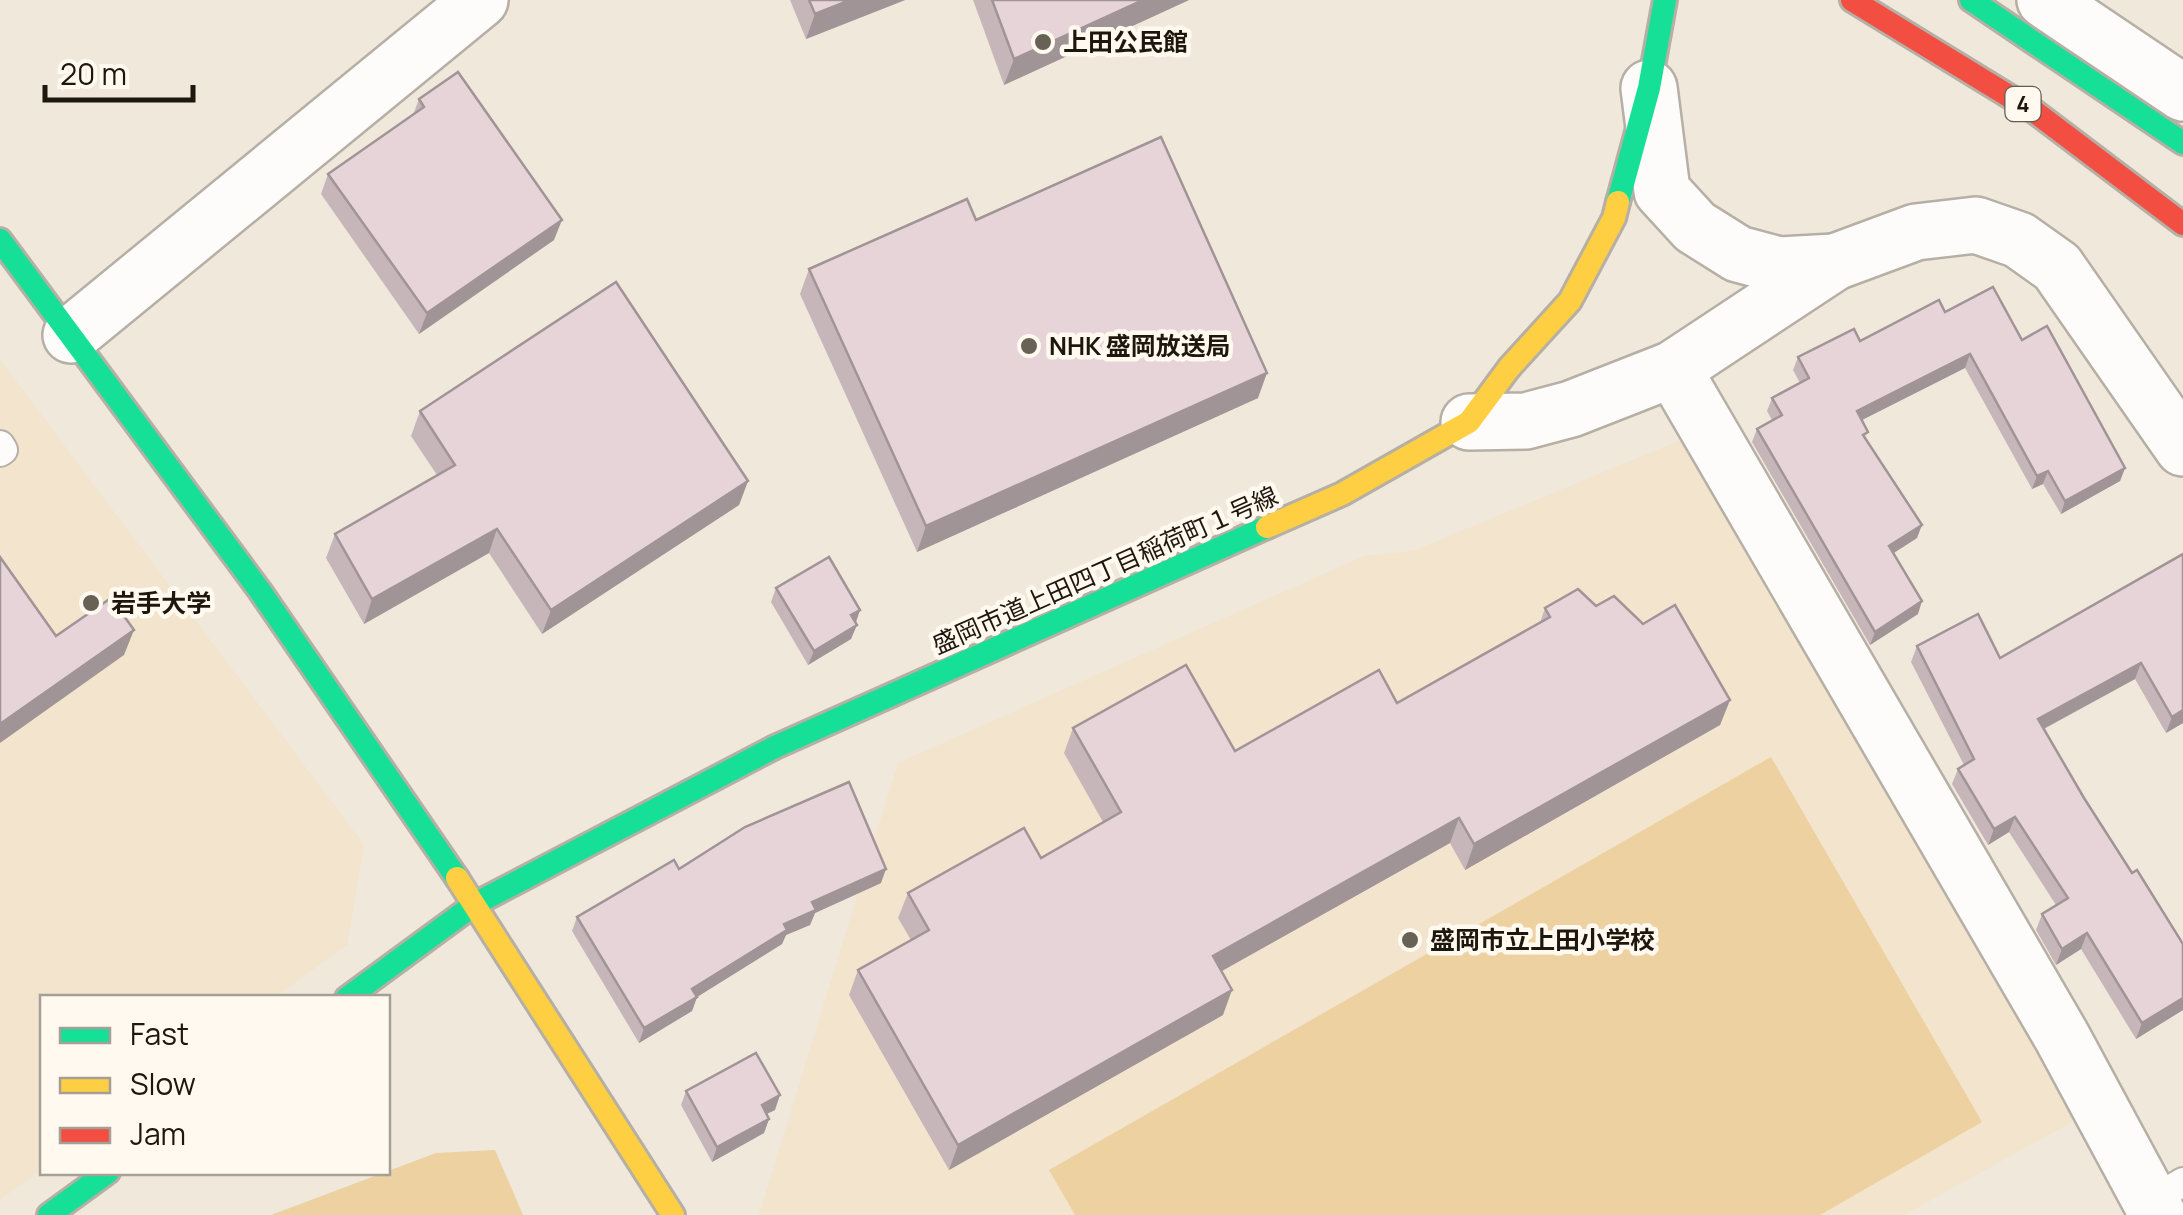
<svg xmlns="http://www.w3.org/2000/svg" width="2183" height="1215" font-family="Manrope,'Noto Sans JP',sans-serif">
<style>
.built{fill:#f2e4cd}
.green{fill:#edd1a1}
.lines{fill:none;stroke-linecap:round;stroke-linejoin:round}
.lane-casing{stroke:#b6afa5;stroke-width:32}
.street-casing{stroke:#b6afa5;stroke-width:60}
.fast-casing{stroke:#b6afa5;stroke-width:28}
.slow-casing{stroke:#b6afa5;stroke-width:28}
.jam-casing{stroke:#b6afa5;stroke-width:28}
.lane{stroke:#fdfcfa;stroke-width:28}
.street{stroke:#fdfcfa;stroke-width:55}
.fast{stroke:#16e098;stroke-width:22}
.slow{stroke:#ffcf43;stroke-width:22}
.jam{stroke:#f24e42;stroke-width:22}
.wall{fill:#c6b6ba}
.shaded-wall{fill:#a19497}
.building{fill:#e6d4d8;stroke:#a19497;stroke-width:2.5}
.poi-dot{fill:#676156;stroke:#fff9ef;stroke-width:4}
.labels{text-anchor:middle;stroke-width:9;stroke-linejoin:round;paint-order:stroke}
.shield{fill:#fff9ef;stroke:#615c52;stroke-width:2.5}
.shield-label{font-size:22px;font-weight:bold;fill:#1d180f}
.poi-label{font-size:25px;font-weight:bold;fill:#1d180f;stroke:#fff9ef;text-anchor:start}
.street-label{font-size:25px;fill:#1d180f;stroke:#fff9ef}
</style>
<rect width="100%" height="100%" fill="#f0e8db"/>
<!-- built -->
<g class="built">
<polygon points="0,360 364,845 347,945 275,997 42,998 42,1169 0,1200"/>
<polygon points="1683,439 2081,1117 1904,1215 759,1215 898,763 1364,556 1413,551"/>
</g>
<!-- green -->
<g class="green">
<polygon points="1771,757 1982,1122 1820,1215 1075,1215 1049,1170"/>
<polygon points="495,1150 523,1215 271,1215 436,1153"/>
</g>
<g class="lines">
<defs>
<g id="lane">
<polyline points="0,445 3,450 0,452"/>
<polyline points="2151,1201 2183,1182"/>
</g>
<g id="street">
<polyline points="2045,0 2183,93"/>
<polyline points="1649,88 1662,191 1695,227 1738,254 1779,265 1835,262"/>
<polyline points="71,335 480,0"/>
<polyline points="1673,369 2062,1037 2158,1215"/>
<polyline points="1469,422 1526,421 1571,409 1673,369 1835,262 1916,232 1976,225 2019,240 2057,267 2183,448"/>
</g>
<g id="fast">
<polyline points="1971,0 2183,143"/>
<polyline points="1618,202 1649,88 1665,0"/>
<polyline points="0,240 260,591 457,878"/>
<polyline points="347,998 475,904 775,747 1267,527"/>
<polyline points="49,1215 108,1172"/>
</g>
<g id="slow">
<polyline points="1267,527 1342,494 1469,422 1509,368 1570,301 1614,218 1618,202"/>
<polyline points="457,878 673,1215"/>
</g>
<polyline id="jam" points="1852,0 2035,112 2183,224"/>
</defs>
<!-- lane casing -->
<use href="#lane" class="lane-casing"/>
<!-- street casing -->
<use href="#street" class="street-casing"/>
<!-- fast casing -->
<use href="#fast" class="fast-casing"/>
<!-- slow casing -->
<use href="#slow" class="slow-casing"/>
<!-- jam casing -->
<use href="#jam" class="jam-casing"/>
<!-- lane -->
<use href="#lane" class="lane"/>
<!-- street -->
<use href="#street" class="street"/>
<!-- fast -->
<use href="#fast" class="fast"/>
<!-- slow -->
<use href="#slow" class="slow"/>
<!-- jam -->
<use href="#jam" class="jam"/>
</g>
<!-- wall -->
<g class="wall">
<polygon points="790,0 905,0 806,39"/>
<polygon points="973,0 1189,0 1004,85"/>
<polygon points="419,99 554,240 419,334 321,194 328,174 413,115"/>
<polygon points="976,220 1258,398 917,552 800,294 809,269"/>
<polygon points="1945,312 2022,340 2125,468 2120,481 2061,514 2043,484 2032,489 1965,368 1862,420 1866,439 1917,538 1894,553 1918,614 1870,645 1752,442 1757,429 1772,420 1767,411 1772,398 1800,383 1793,370 1798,357 1860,341"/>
<polygon points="420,411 748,481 739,505 542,634 489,553 364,624 326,558 335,534 437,475 411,436"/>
<polygon points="2183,554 2183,723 2166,733 2135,679 2044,729 2084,798 2132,873 2183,944 2183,1010 2136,1039 2081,949 2056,965 2036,930 2042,914 2056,905 2009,832 1988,845 1952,784 1958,769 1964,765 1911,662 1917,646 2000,658"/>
<polygon points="776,588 860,610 851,639 808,665 771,602"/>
<polygon points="1596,606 1643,624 1730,700 1720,725 1465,870 1450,843 1222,971 1223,1015 949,1170 849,995 858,970 911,940 898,918 908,893 1041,858 1103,822 1064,753 1073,728 1235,751 1397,703 1540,623 1545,608"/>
<polygon points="679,869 881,883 815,913 810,925 786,935 782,944 697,997 692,1011 639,1043 572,931 577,917"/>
<polygon points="686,1091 775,1110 766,1114 769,1119 764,1133 712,1162 681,1105"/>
</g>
<!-- shaded-wall -->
<g class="shaded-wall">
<polygon points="850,0 905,0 806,39 815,14"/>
<polygon points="1143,0 1189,0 1004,85 1014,59"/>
<polygon points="562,220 554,240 419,334 427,313"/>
<polygon points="1970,354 1965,368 1852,425 1857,411"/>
<polygon points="1267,373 1258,398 917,552 926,526"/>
<polygon points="2125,468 2120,481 2061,514 2065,501"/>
<polygon points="2048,471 2043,484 2032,489 2037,476"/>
<polygon points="748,481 739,505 542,634 551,610"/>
<polygon points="1922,525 1917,538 1884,559 1889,546"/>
<polygon points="497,529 489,553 364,624 372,599"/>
<polygon points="1922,601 1918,614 1870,645 1875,632"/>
<polygon points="860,610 855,624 851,615"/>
<polygon points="857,625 851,639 808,665 814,651"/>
<polygon points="134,630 124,655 0,743 0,724"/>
<polygon points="2141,663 2135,679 2032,735 2038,719"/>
<polygon points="1730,700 1720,725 1465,870 1474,844"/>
<polygon points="2183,710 2183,723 2166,733 2172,717"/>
<polygon points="2015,817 2009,832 1988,845 1994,829"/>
<polygon points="1459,818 1450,843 1204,981 1213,956"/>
<polygon points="886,869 881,883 815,913 810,925 786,935 782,944 697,997 692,1011 639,1043 644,1028 692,989 812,902"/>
<polygon points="2087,933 2081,949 2056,965 2062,949"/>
<polygon points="1232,990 1223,1015 949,1170 958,1145"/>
<polygon points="2183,998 2183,1010 2136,1039 2142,1023"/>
<polygon points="780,1095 775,1110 756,1119 762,1105"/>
<polygon points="769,1119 764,1133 712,1162 717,1147"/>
</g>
<!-- building -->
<g class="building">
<polygon points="809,0 850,0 815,14"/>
<polygon points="992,0 1143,0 1014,59"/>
<polygon points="458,72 562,220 427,313 328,174 424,107 419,99"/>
<polygon points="1161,137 1267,373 926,526 809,269 967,199 976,220"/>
<polygon points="616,282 748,481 551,610 497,529 372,599 335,534 455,465 420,411"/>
<polygon points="1993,287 2022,340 2047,326 2125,468 2065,501 2048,471 2037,476 1970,354 1857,411 1868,432 1863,435 1922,525 1889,546 1922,601 1875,632 1757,429 1782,415 1772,398 1809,378 1798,357 1854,329 1860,341 1939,300 1945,312"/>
<polygon points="2183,554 2183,710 2172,717 2141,663 2038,719 2084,798 2132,873 2137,870 2183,944 2183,998 2142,1023 2087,933 2062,949 2042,914 2068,898 2015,817 1994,829 1958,769 1974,759 1917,646 1978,614 2000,658"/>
<polygon points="0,557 56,636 111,598 134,630 0,724"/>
<polygon points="829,557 860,610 851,615 857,625 814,651 776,588"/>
<polygon points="1578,589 1596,606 1614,596 1643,624 1675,605 1730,700 1474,844 1459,818 1213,956 1232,990 958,1145 858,970 929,930 908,893 1024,828 1041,858 1121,812 1073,728 1186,665 1235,751 1379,670 1397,703 1550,617 1545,608"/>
<polygon points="849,782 886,869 812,902 816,910 784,924 787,930 692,989 697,997 644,1028 577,917 674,860 679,869 745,827"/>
<polygon points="756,1053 780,1095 762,1105 769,1119 717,1147 686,1091"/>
</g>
<!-- markers -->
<g class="poi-dot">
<circle cx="1043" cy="42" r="10"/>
<circle cx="1029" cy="346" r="10"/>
<circle cx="91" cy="603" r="10"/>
<circle cx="1410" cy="940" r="10"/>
</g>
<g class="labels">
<!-- shield labels -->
<rect class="shield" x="2005.5" y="87" width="35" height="34" rx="8"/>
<g class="shield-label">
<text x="2023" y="112">4</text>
</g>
<!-- poi labels -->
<g class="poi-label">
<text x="1063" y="51">上田公民館</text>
<text x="1049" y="355">NHK 盛岡放送局</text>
<text x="111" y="612">岩手大学</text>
<text x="1430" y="949">盛岡市立上田小学校</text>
</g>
<!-- street labels -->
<g class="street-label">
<text transform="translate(1105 570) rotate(-24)" y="9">盛岡市道上田四丁目稲荷町１号線</text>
</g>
</g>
<!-- legend -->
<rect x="40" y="995" width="350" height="180" fill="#fff9ef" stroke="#a59f95" stroke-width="2.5"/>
<rect x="60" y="1028" width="50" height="15" fill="#16e098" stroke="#a59f95" stroke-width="2.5"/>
<text x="130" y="1045" font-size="30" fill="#1d180f">Fast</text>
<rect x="60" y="1078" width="50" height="15" fill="#ffcf43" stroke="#a59f95" stroke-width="2.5"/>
<text x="130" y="1095" font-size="30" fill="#1d180f">Slow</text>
<rect x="60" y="1128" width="50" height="15" fill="#f24e42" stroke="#a59f95" stroke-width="2.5"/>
<text x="130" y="1145" font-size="30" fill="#1d180f">Jam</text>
<!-- scale -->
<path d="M45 85v15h148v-15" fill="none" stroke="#1d180f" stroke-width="5"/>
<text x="60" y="85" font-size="30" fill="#1d180f" stroke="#fff9ef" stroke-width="8" paint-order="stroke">20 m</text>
</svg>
